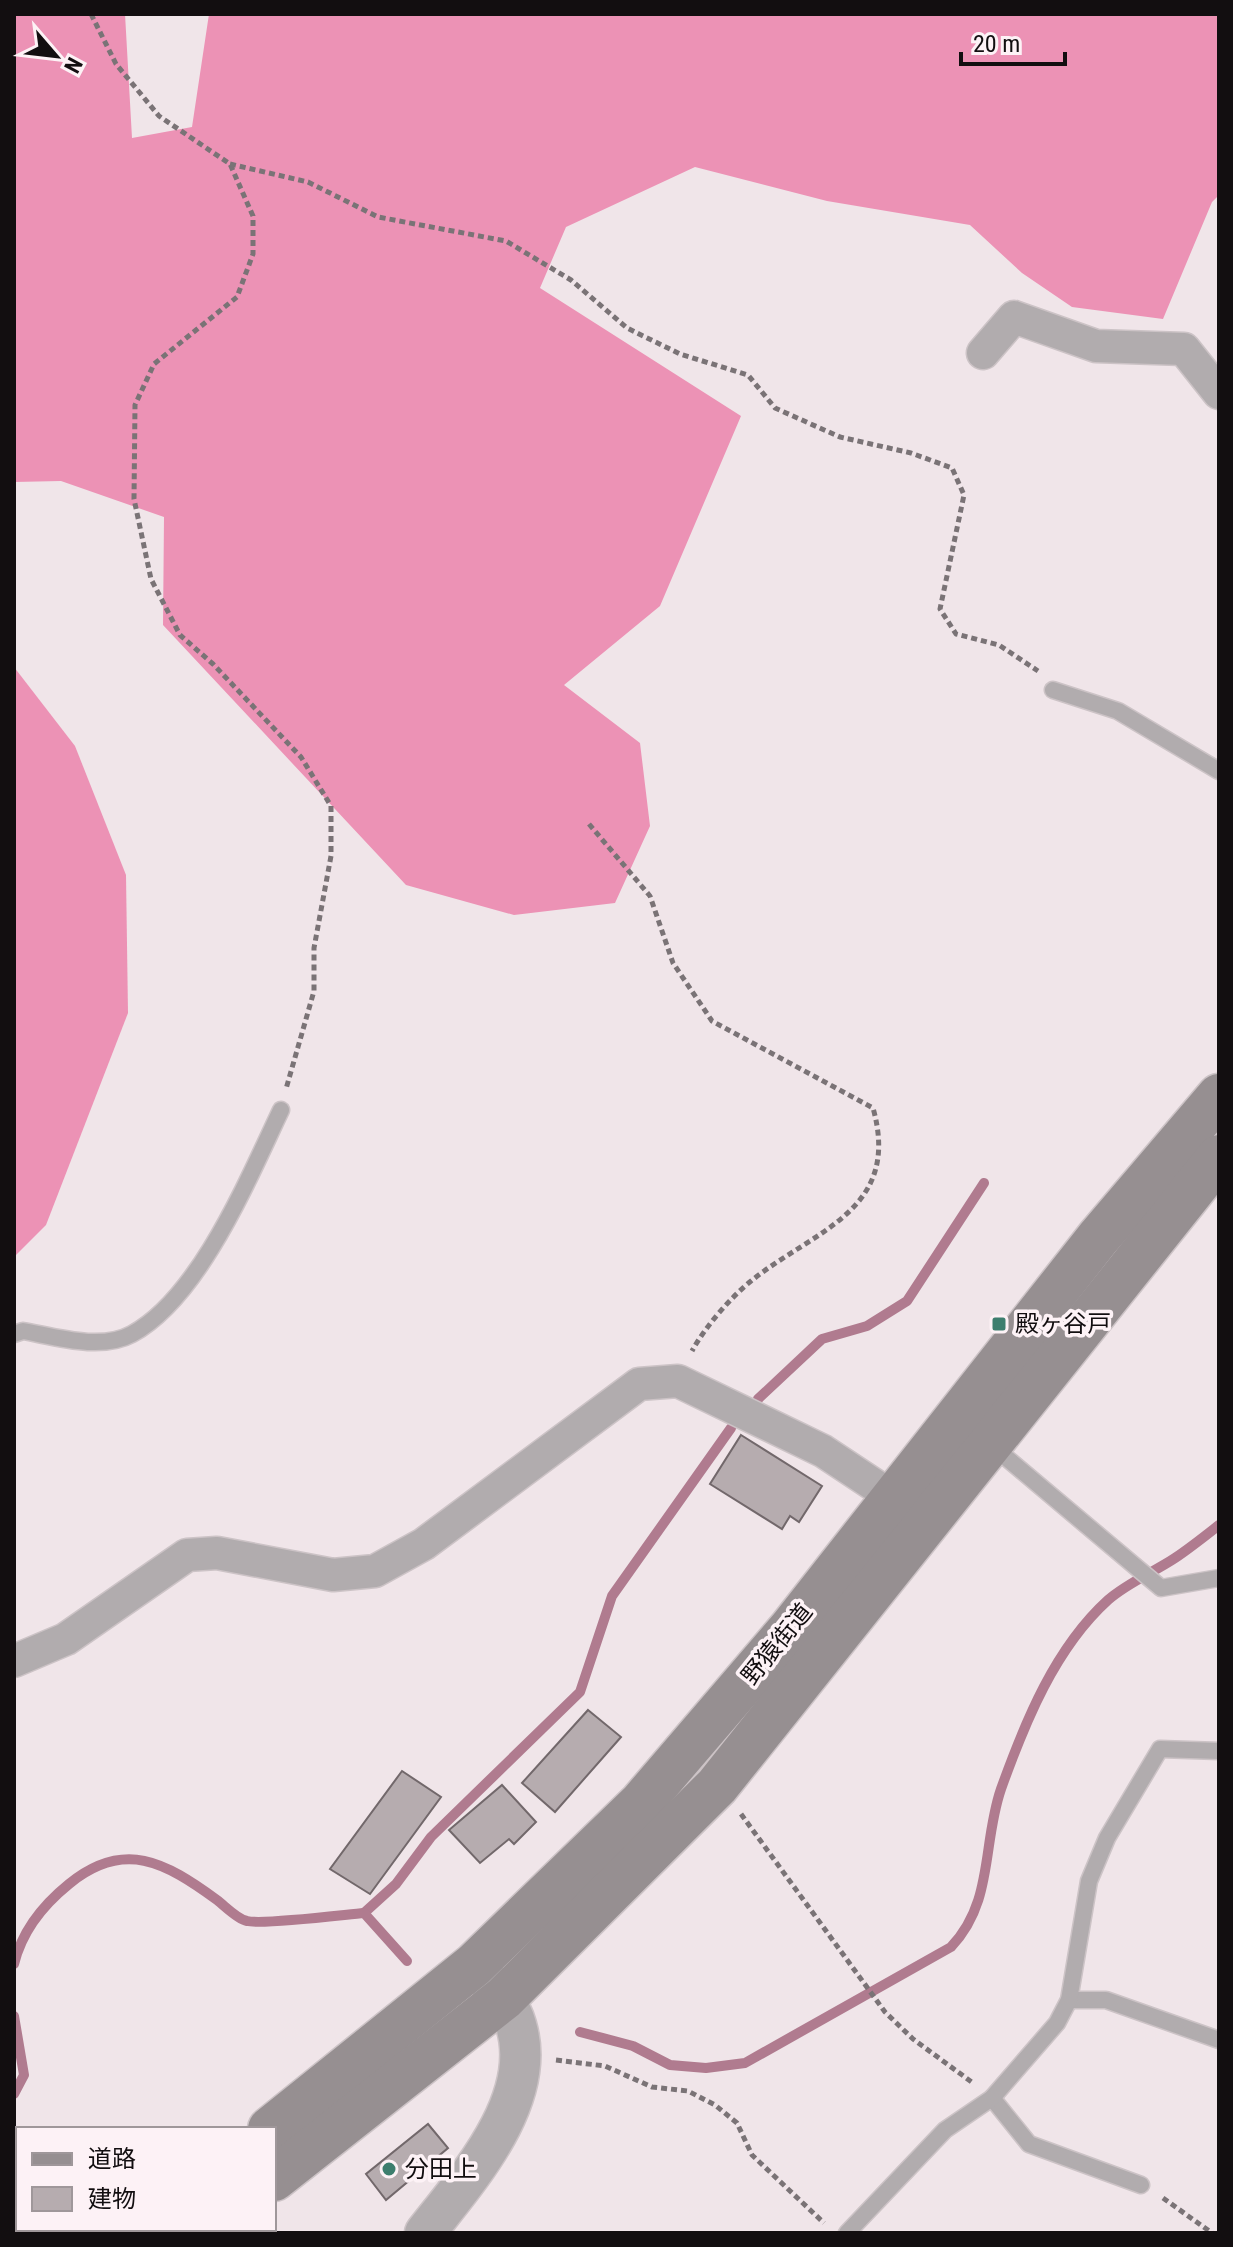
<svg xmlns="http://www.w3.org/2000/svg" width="1233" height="2247" font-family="'Roboto Condensed','Noto Sans JP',sans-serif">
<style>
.forest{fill:#ec92b5}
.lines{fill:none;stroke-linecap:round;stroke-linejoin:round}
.stream{stroke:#b07b8f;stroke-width:10}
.building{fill:#b6acaf;stroke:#72686b;stroke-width:2}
.service-casing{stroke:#ccc3c6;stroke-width:19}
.minor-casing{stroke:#ccc3c6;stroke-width:35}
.tertiary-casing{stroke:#ccc3c6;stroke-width:43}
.secondary-casing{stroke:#ccc3c6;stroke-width:47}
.path{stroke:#7a7376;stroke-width:5;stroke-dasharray:6 4;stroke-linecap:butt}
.service{stroke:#b1acae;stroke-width:16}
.minor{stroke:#b1acae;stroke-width:32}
.tertiary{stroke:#b1acae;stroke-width:40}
.secondary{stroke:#968f91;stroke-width:44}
.poi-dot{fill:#3d7e6e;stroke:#fdf2f6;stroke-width:3}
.labels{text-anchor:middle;stroke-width:7;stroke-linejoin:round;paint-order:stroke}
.poi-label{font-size:24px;fill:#120e10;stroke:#fdf2f6;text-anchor:start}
.street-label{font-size:24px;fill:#120e10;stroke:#fdf2f6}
</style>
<rect width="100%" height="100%" fill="#f0e5e9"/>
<!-- forest -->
<g class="forest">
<polygon points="14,14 125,14 132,138 192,127 209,14 1219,14 1219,195 1212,202 1163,319 1072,307 1022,273 970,225 827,201 695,167 566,227 540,288 741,416 660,606 564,685 640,743 650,826 615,903 514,915 406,885 163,625 164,517 61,481 14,482"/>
<polygon points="14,667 75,746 126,875 128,1013 46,1225 14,1257"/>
</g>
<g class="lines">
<!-- stream -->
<g class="stream">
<polyline points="758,1399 822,1339 867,1326 907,1301 984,1183"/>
<polyline points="364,1913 396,1884 431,1837 580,1692 612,1596 731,1428"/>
<path d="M 14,1964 C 22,1931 43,1905 69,1884 C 124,1839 165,1862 217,1900 C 225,1906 237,1919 247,1921 C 263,1925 342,1915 364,1913 L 407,1961"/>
<polyline points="14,2016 24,2075 14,2094"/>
<path d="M 580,2032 L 633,2046 L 670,2065 L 706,2068 L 745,2063 L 951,1947 C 994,1902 982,1844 1001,1789 C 1025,1722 1055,1648 1108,1600 C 1127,1583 1154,1572 1175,1558 C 1190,1548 1205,1536 1219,1525"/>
</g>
</g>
<!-- building -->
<g class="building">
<polygon points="741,1435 822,1486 799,1522 790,1516 782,1529 710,1484"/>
<polygon points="588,1710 621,1737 555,1812 522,1783"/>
<polygon points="402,1771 441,1797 370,1894 330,1869"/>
<polygon points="502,1785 536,1822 514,1844 509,1839 480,1863 449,1830"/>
<polygon points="428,2124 448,2148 386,2200 366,2174"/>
</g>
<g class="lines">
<defs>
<g id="service">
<polyline points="1053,690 1118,711 1219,771"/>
<path d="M 14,1334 L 23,1331 C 56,1337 101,1351 132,1334 C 200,1297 249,1177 281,1110"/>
<polyline points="990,1444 1161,1588 1219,1578"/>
<polyline points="1069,2000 1106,2000 1219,2040"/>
<polyline points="992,2098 1029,2144 1141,2185"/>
<polyline points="847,2233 945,2130 992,2098 1057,2023 1069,2000 1089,1881 1107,1838 1160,1749 1219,1751"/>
</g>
<g id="minor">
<polyline points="983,353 1014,317 1096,346 1184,349 1219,393"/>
<polyline points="14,1661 66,1639 187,1555 217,1553 333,1575 375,1571 424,1544 639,1384 678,1381 823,1451 912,1510"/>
</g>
<path id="tertiary" d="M 425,2233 C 467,2179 539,2100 516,2025 C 510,2004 496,1990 482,1974"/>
<g id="secondary">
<polyline points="270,2129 474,1965 641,1803 791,1628 1098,1238 1219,1096"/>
<polyline points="274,2179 504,1998 717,1786 1219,1157"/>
<polyline points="114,2233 121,2229"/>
<polyline points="194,2233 200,2229"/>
</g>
</defs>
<!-- service casing -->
<use href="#service" class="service-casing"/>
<!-- minor casing -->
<use href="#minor" class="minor-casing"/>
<!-- tertiary casing -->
<use href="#tertiary" class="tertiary-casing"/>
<!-- secondary casing -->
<use href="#secondary" class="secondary-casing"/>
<!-- path -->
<g class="path">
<polyline points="91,14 116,64 159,116 230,164 253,216 253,254 237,297 154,364 135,405 134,499 151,579 180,635 213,664 301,757 331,806 331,856 314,948 314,991 286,1089"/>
<polyline points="230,164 308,182 378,217 506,241 571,280 627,328 680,354 748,375 775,408 840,437 911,453 952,468 964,495 940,609 956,634 999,645 1038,671"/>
<path d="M 589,824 L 650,896 L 673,963 L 712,1021 L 873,1108 C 902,1211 814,1230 751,1281 C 730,1298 705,1327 692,1351"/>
<polyline points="741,1814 885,2012 913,2039 973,2083"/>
<polyline points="556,2060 605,2066 652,2087 688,2091 715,2105 737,2123 752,2155 824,2223"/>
<polyline points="1163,2198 1212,2233"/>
</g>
<!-- service -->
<use href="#service" class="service"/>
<!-- minor -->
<use href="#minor" class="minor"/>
<!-- tertiary -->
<use href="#tertiary" class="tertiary"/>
<!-- secondary -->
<use href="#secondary" class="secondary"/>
</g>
<!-- markers -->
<g class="poi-dot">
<rect x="991" y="1316" width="16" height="16" rx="4"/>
<circle cx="389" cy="2169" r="8"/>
</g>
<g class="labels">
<!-- poi labels -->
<g class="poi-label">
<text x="1015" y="1332">殿ヶ谷戸</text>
<text x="405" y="2177">分田上</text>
</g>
<!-- street labels -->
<g class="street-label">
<text transform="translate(777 1644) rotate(-51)" y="8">野猿街道</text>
</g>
</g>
<!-- border -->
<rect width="1233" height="2247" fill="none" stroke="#120e10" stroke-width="32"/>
<!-- legend -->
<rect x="16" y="2127" width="260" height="104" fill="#fdf2f6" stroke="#9f979a" stroke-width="2"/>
<rect x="32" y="2153" width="40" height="12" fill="#968f91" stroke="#9f979a" stroke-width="2"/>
<text x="88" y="2167" font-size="24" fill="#120e10">道路</text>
<rect x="32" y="2187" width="40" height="24" fill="#b6acaf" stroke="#9f979a" stroke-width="2"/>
<text x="88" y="2207" font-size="24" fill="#120e10">建物</text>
<!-- north arrow -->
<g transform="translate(56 56) rotate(118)" stroke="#fdf2f6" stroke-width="6" paint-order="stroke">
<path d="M0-6L14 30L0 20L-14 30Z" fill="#120e10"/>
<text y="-12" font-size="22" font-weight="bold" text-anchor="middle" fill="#120e10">N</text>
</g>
<!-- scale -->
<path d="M961 52v12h104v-12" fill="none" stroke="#120e10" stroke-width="4"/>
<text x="973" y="52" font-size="24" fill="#120e10" stroke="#fdf2f6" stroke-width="6" paint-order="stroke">20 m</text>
</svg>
